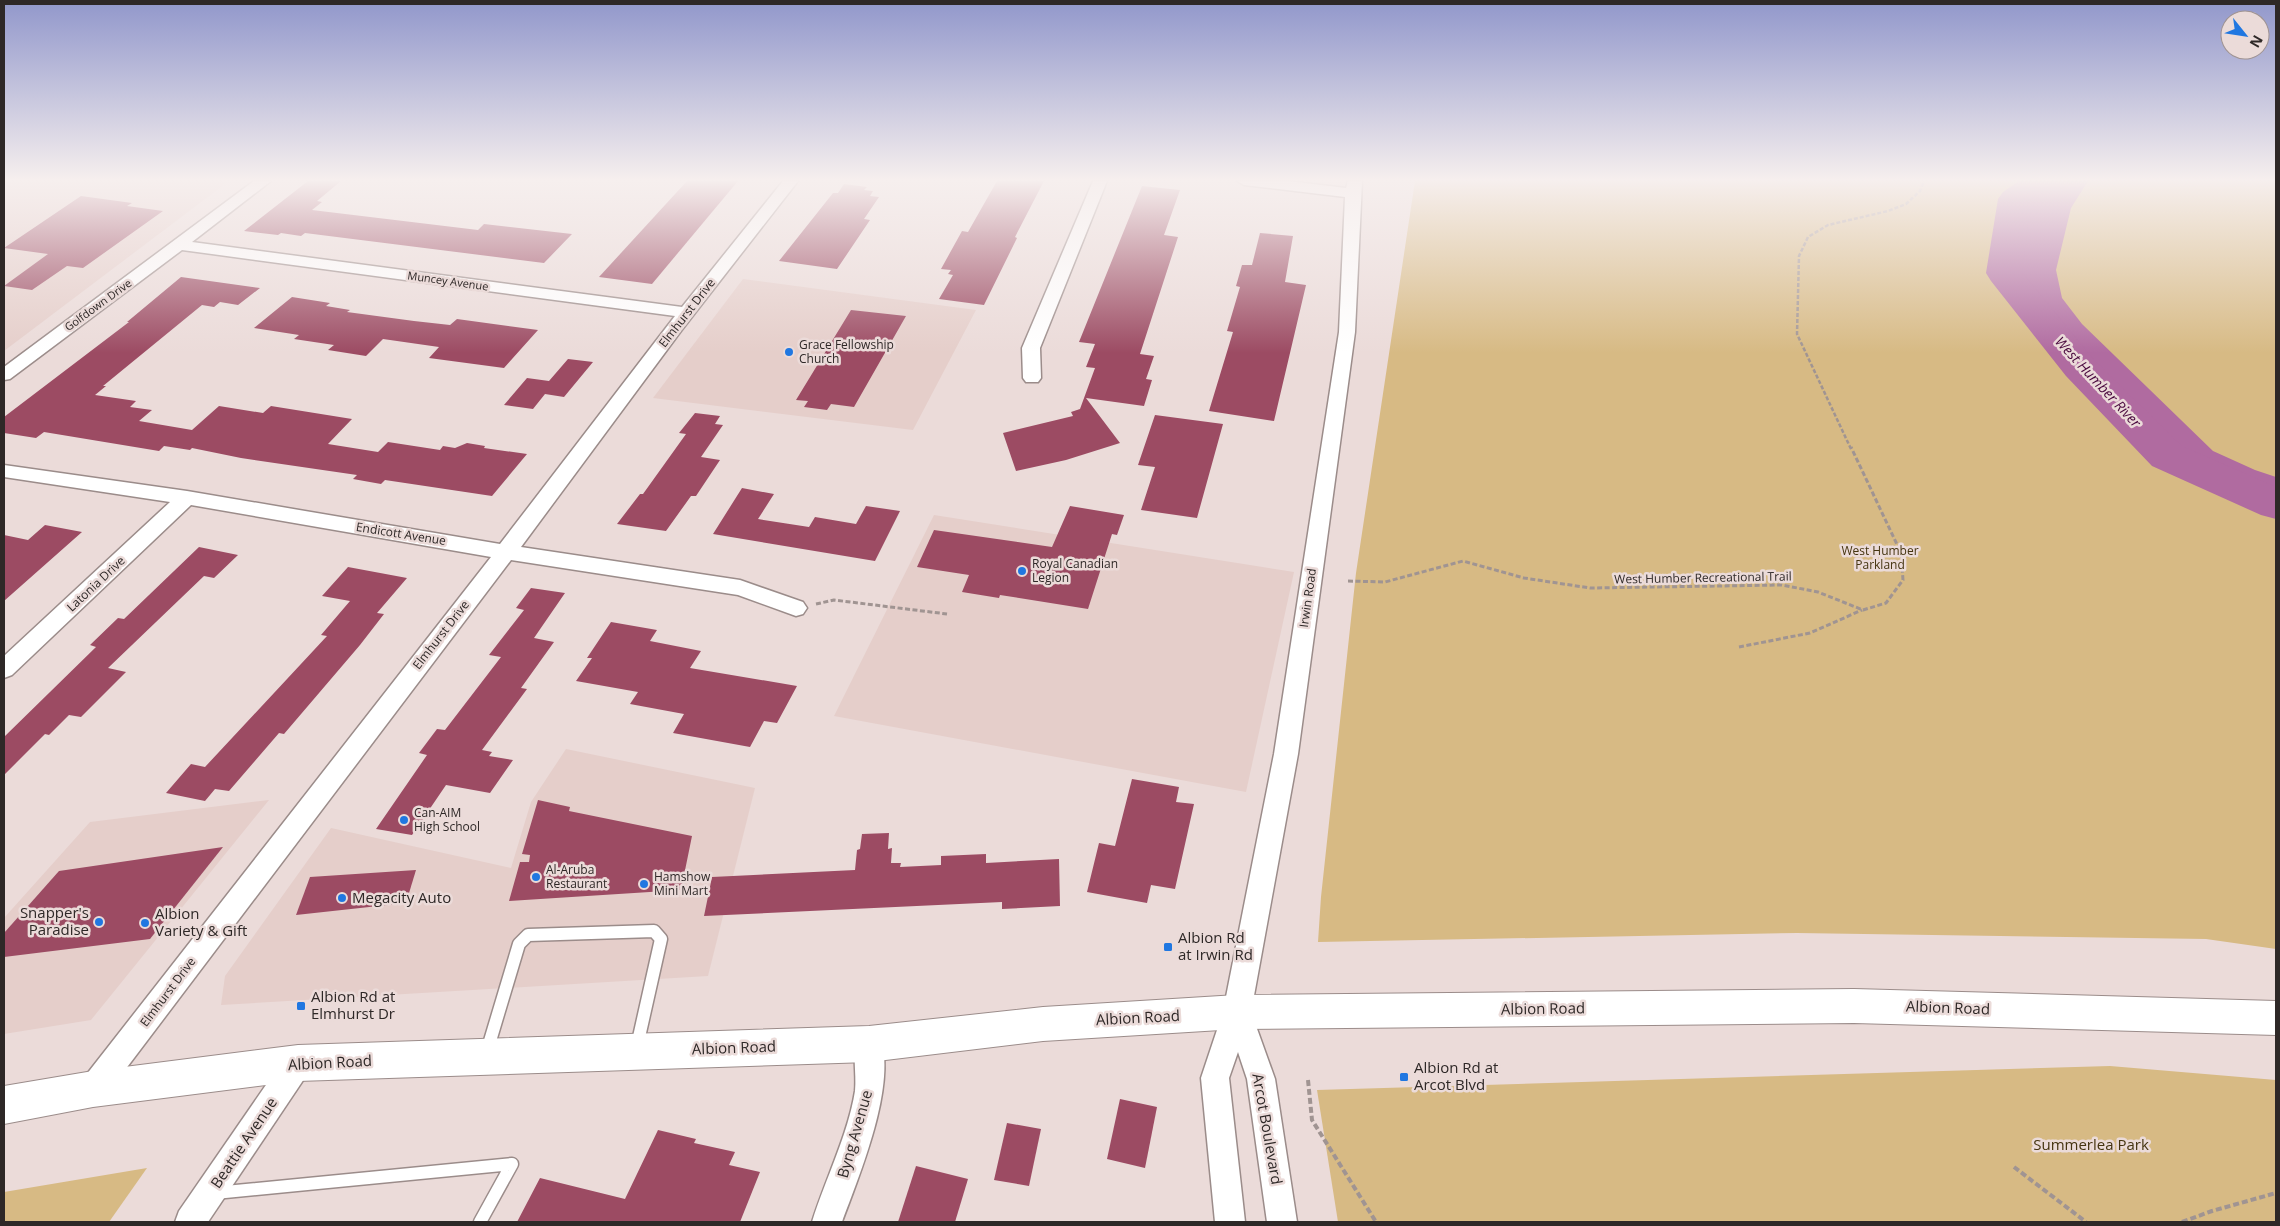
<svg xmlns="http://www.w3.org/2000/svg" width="2280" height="1226" font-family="'Open Sans',sans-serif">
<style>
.built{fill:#e5ceca}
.green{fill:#d7ba84}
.water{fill:#b06ba0}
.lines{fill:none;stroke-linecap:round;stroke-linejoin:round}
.river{fill:#b06ba0;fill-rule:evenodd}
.building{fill:#9c4b63}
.service-casing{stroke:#9b8c8a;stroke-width:15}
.minor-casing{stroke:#9b8c8a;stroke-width:3}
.secondary-casing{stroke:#9b8c8a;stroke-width:2}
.path-far2{stroke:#a09492;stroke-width:2.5;stroke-dasharray:4 2;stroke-linecap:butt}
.path-far1{stroke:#a09492;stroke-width:3;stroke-dasharray:5 2.5;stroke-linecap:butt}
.path{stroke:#a09492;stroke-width:4;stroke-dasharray:6 3;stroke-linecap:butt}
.service{stroke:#fff;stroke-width:12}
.minor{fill:#fff;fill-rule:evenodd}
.secondary{fill:#fff;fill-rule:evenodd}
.poi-dot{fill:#2077e1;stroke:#ebdbd9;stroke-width:2}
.labels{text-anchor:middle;stroke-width:5;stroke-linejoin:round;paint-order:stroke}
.far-street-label{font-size:11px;fill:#2e2827;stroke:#ebdbd9}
.street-label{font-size:12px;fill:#2e2827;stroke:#ebdbd9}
.poi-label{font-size:12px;fill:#2e2827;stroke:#ebdbd9;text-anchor:start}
.park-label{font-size:12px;fill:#453410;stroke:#ebdbd9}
.water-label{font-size:14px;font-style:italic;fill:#48073d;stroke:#ebdbd9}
.near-poi-label{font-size:15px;fill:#2e2827;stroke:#ebdbd9;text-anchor:start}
.near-street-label{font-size:15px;fill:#2e2827;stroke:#ebdbd9}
.near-park-label{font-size:15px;fill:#453410;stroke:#ebdbd9}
</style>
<rect width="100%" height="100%" fill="#ebdbd9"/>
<!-- built -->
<g class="built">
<polygon points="4,181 229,181 4,351"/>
<polygon points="743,279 976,310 913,430 653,398"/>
<polygon points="934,515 1294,572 1246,792 834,716"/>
<polygon points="566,749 755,788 708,976 221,1005 225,976 331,828 511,868 531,802"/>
<polygon points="269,800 91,1020 4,1034 4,918 90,822"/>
</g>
<!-- green -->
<g class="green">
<polygon points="1415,181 2276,181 2276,949 2206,939 1797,933 1318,942 1321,897 1356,573"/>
<polygon points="2110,1066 2276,1080 2276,1222 1338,1222 1317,1090"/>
<polygon points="147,1168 109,1222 4,1222 4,1192"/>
</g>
<!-- water -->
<polygon class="water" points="2041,181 2088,181 2071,208 2056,270 2062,298 2082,324 2213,451 2255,470 2276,477 2276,504 2250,495 2184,461 2088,385 2051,348 2009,265 2019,215"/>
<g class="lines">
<!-- river -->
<polygon class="river" points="2019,181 2057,181 2053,188 2031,203 2022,272 2094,360 2182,446 2276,487 2276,519 2261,515 2152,466 2066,376 1991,281 1986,273 1998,199 2003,192"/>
</g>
<!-- building -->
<g class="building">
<polygon points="308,181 341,181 317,201 322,202 312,210 478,230 484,224 572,234 544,263 305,233 301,236 281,233 278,235 244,231"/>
<polygon points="687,181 738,181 652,284 599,277"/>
<polygon points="997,181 1044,181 1015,237 1017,238 984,305 939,299 953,275 948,274 951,270 941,269 962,231 968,232"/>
<polygon points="844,184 867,187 864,190 873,191 870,196 879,197 864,219 870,220 837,269 779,261 833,193 838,193"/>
<polygon points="1142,186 1180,190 1164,235 1178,237 1140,354 1154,356 1146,379 1152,380 1144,406 1086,398 1120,443 1066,460 1016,471 1003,433 1073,416 1071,412 1080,409 1095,368 1086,367 1095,344 1079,342"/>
<polygon points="81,196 132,203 127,206 163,211 83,268 67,266 32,290 4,286 48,254 4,248"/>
<polygon points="1260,233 1293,236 1285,282 1306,285 1274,421 1209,411 1233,332 1227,331 1240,287 1236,286 1242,265 1252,265"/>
<polygon points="181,277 260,288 238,305 220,302 214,307 202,305 103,386 106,386 95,395 136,401 130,407 152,410 139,421 192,430 219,406 263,413 271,406 352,419 328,444 378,452 388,442 440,450 443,446 455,448 467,443 485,446 484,448 527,454 492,496 385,480 381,484 353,479 357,475 241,458 192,448 190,450 164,446 159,451 44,432 36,438 4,433 4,417 129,322 127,322"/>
<polygon points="292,297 330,303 326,306 350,310 347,312 414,321 450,325 457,319 538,330 504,368 429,358 439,347 383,339 366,356 328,350 334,345 294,339 299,335 254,328"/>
<polygon points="851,310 906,316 854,407 831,404 827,410 804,407 808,401 796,400"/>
<polygon points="568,359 593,362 564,397 545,394 533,409 504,405 527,378 549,381"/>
<polygon points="695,413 720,416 715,424 723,425 701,457 720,460 696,496 691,496 666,531 617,524 640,494 643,494 686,434 679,433"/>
<polygon points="1155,415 1223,424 1197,518 1141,510 1155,467 1138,465"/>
<polygon points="742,488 774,494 758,519 809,527 815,517 856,524 866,506 900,511 875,561 713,534"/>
<polygon points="1070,506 1124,515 1117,535 1112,534 1088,609 1000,595 999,598 962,592 969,575 917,567 934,530 1052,547"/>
<polygon points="45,525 82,532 4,601 4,535 28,540"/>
<polygon points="199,547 238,555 214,578 204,576 108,668 126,672 81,717 69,715 49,735 45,734 4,775 4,737 96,647 90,645 118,618 124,619"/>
<polygon points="348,567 407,578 377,613 384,614 360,645 284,734 279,733 229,791 215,789 205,801 166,793 191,764 205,767 327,636 321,635 350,601 322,596"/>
<polygon points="531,588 565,593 534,638 554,642 521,688 527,689 482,750 492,752 489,756 513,760 490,793 446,785 412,835 376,829 427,755 419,753 437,729 445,730 501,657 489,655 524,610 516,608"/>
<polygon points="611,622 657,630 650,641 701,651 690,668 797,686 777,723 764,721 750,747 673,733 684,714 630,704 638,692 576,681 592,658 587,658"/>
<polygon points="1132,779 1179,787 1176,802 1194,804 1175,889 1151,885 1147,903 1087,892 1099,843 1115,846"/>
<polygon points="538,800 570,807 569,811 692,836 681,890 509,901 520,862 529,862 530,855 522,854"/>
<polygon points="889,833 888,849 892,848 891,863 901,863 900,867 941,865 941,856 986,854 986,863 1059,859 1060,906 1002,909 1002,902 704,916 712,877 855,870 857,850 860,849 862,834"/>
<polygon points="223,847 150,939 4,957 4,933 59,871"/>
<polygon points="416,870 406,903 296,915 310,877"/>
<polygon points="1120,1099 1157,1107 1145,1168 1107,1159"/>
<polygon points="1007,1123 1041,1129 1029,1186 994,1180"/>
<polygon points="658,1130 696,1139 694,1143 735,1152 729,1165 760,1172 740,1222 517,1222 540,1178 625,1199"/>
<polygon points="916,1166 968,1179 955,1222 898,1222"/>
</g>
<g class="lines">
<defs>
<g id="service">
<polyline points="487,1051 519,944 528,935 654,931 661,939 637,1046"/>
<polyline points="215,1193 512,1164 480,1222"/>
</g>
<g id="minor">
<polygon points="254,181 271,181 192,242 682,307 783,181 798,181 681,331 521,547 740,580 803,602 807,608 803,614 796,616 738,595 511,560 103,1099 93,1103 83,1099 79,1089 83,1079 491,557 191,505 12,675 4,678 4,656 170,502 4,477 4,465 187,491 500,544 675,316 182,250 10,379 4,380 4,367"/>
<polygon points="1093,181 1107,181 1040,348 1041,378 1038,382 1026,382 1023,378 1022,348"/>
<polygon points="1237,181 1288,181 1346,188 1348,181 1362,181 1355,332 1298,754 1251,1012 1275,1079 1297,1222 1267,1222 1247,1079 1238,1052 1229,1078 1245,1222 1215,1222 1201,1078 1223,1012 1274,754 1339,332 1345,197 1244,185"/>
<path d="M 869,1030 L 879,1034 C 899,1081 859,1176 842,1222 L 812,1222 C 825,1180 848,1135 855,1091 C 857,1072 851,1053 859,1034 Z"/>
<polygon points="298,1049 308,1053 312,1063 308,1073 208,1222 175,1222 179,1211 288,1053"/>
</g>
<polygon id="secondary" points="1854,989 2276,1001 2276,1035 1854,1023 1237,1029 1043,1041 869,1062 298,1081 93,1107 4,1124 4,1086 93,1071 298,1045 869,1026 1043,1007 1237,995"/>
</defs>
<!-- service casing -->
<use href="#service" class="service-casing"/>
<!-- minor casing -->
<use href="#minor" class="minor-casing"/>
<!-- secondary casing -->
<use href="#secondary" class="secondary-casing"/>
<!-- path-far2 -->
<polyline class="path-far2" points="1851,449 1797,334 1799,256 1808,237 1828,225 1888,211 1906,204 1920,191 1924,181"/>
<!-- path-far1 -->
<g class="path-far1">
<polyline points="1348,581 1385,582 1463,561 1524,578 1590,588 1782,585 1818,592 1863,610 1886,603 1903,580 1901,553 1851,447"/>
<polyline points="816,604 834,600 947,614"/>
<polyline points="1739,647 1810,633 1862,610"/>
</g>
<!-- path -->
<g class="path">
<polyline points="1308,1080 1312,1120 1376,1222"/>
<polyline points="2014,1167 2086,1222"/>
<polyline points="2182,1222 2212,1211 2276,1193"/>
</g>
<!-- service -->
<use href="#service" class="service"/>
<!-- minor -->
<use href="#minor" class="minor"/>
<!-- secondary -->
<use href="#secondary" class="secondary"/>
</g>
<!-- sky -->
<linearGradient id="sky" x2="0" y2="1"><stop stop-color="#9197cb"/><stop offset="0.51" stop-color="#f6efee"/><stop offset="1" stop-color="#f6efee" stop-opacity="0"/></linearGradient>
<rect width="2280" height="353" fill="url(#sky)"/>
<!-- markers -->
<g class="poi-dot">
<circle cx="789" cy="352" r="5"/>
<circle cx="1022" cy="571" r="5"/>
<circle cx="404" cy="820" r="5"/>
<circle cx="536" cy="877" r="5"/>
<circle cx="644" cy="884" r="5"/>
<circle cx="342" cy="898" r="5"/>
<circle cx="99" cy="922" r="5"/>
<circle cx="145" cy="923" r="5"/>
<rect x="1163" y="942" width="10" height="10" rx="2.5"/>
<rect x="296" y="1001" width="10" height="10" rx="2.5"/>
<rect x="1399" y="1072" width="10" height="10" rx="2.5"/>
</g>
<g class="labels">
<!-- far-street labels -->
<g class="far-street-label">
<text transform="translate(448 281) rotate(8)" y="4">Muncey Avenue</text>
<text transform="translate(98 305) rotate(-36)" y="4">Golfdown Drive</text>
</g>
<!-- street labels -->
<g class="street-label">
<text transform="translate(687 313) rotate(-52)" y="4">Elmhurst Drive</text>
<text transform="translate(401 534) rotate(9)" y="4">Endicott Avenue</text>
<text transform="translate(1703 578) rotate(-1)" y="4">West Humber Recreational Trail</text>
<text transform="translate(96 584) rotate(-43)" y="4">Latonia Drive</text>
<text transform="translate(1308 598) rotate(-82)" y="4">Irwin Road</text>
<text transform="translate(441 635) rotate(-52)" y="4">Elmhurst Drive</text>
<text transform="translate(168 992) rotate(-53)" y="4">Elmhurst Drive</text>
</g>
<!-- poi labels -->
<g class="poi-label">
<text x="799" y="349">Grace Fellowship<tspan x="799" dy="14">Church</tspan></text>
<text x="1032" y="568">Royal Canadian<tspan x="1032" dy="14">Legion</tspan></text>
<text x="414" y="817">Can-AIM<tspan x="414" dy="14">High School</tspan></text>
<text x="546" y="874">Al-Aruba<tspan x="546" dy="14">Restaurant</tspan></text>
<text x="654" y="881">Hamshow<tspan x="654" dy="14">Mini Mart</tspan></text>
</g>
<!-- park labels -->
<g class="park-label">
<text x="1880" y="555">West Humber<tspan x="1880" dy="14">Parkland</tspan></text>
</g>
<!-- water labels -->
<g class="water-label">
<text transform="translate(2098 382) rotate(47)" y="5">West Humber River</text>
</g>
<!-- near-poi labels -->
<g class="near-poi-label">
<text x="352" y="903">Megacity Auto</text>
<text x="89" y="918" text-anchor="end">Snapper's<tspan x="89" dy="17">Paradise</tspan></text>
<text x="155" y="919">Albion<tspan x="155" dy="17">Variety &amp; Gift</tspan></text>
<text x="1178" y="943">Albion Rd<tspan x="1178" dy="17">at Irwin Rd</tspan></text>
<text x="311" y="1002">Albion Rd at<tspan x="311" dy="17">Elmhurst Dr</tspan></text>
<text x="1414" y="1073">Albion Rd at<tspan x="1414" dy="17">Arcot Blvd</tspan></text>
</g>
<!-- near-street labels -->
<g class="near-street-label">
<text transform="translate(1948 1008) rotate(2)" y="5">Albion Road</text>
<text transform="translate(1543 1009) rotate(-1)" y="5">Albion Road</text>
<text transform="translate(1138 1018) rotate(-3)" y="5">Albion Road</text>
<text transform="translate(734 1048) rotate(-2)" y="5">Albion Road</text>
<text transform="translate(330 1063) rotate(-3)" y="5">Albion Road</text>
<text transform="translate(1267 1129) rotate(80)" y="5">Arcot Boulevard</text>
<text transform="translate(855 1134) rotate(-74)" y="5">Byng Avenue</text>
<text transform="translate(244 1143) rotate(-56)" y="5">Beattie Avenue</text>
</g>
<!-- near-park labels -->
<g class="near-park-label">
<text x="2091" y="1150">Summerlea Park</text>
</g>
</g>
<!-- border -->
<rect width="2280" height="1226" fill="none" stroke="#2e2827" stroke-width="10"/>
<!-- north arrow -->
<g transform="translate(2245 35) rotate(120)"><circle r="24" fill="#ebdbd9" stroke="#9f9392"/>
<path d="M0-4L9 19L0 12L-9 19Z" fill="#2077e1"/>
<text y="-8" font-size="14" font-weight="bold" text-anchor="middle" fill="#2e2827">N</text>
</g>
</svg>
